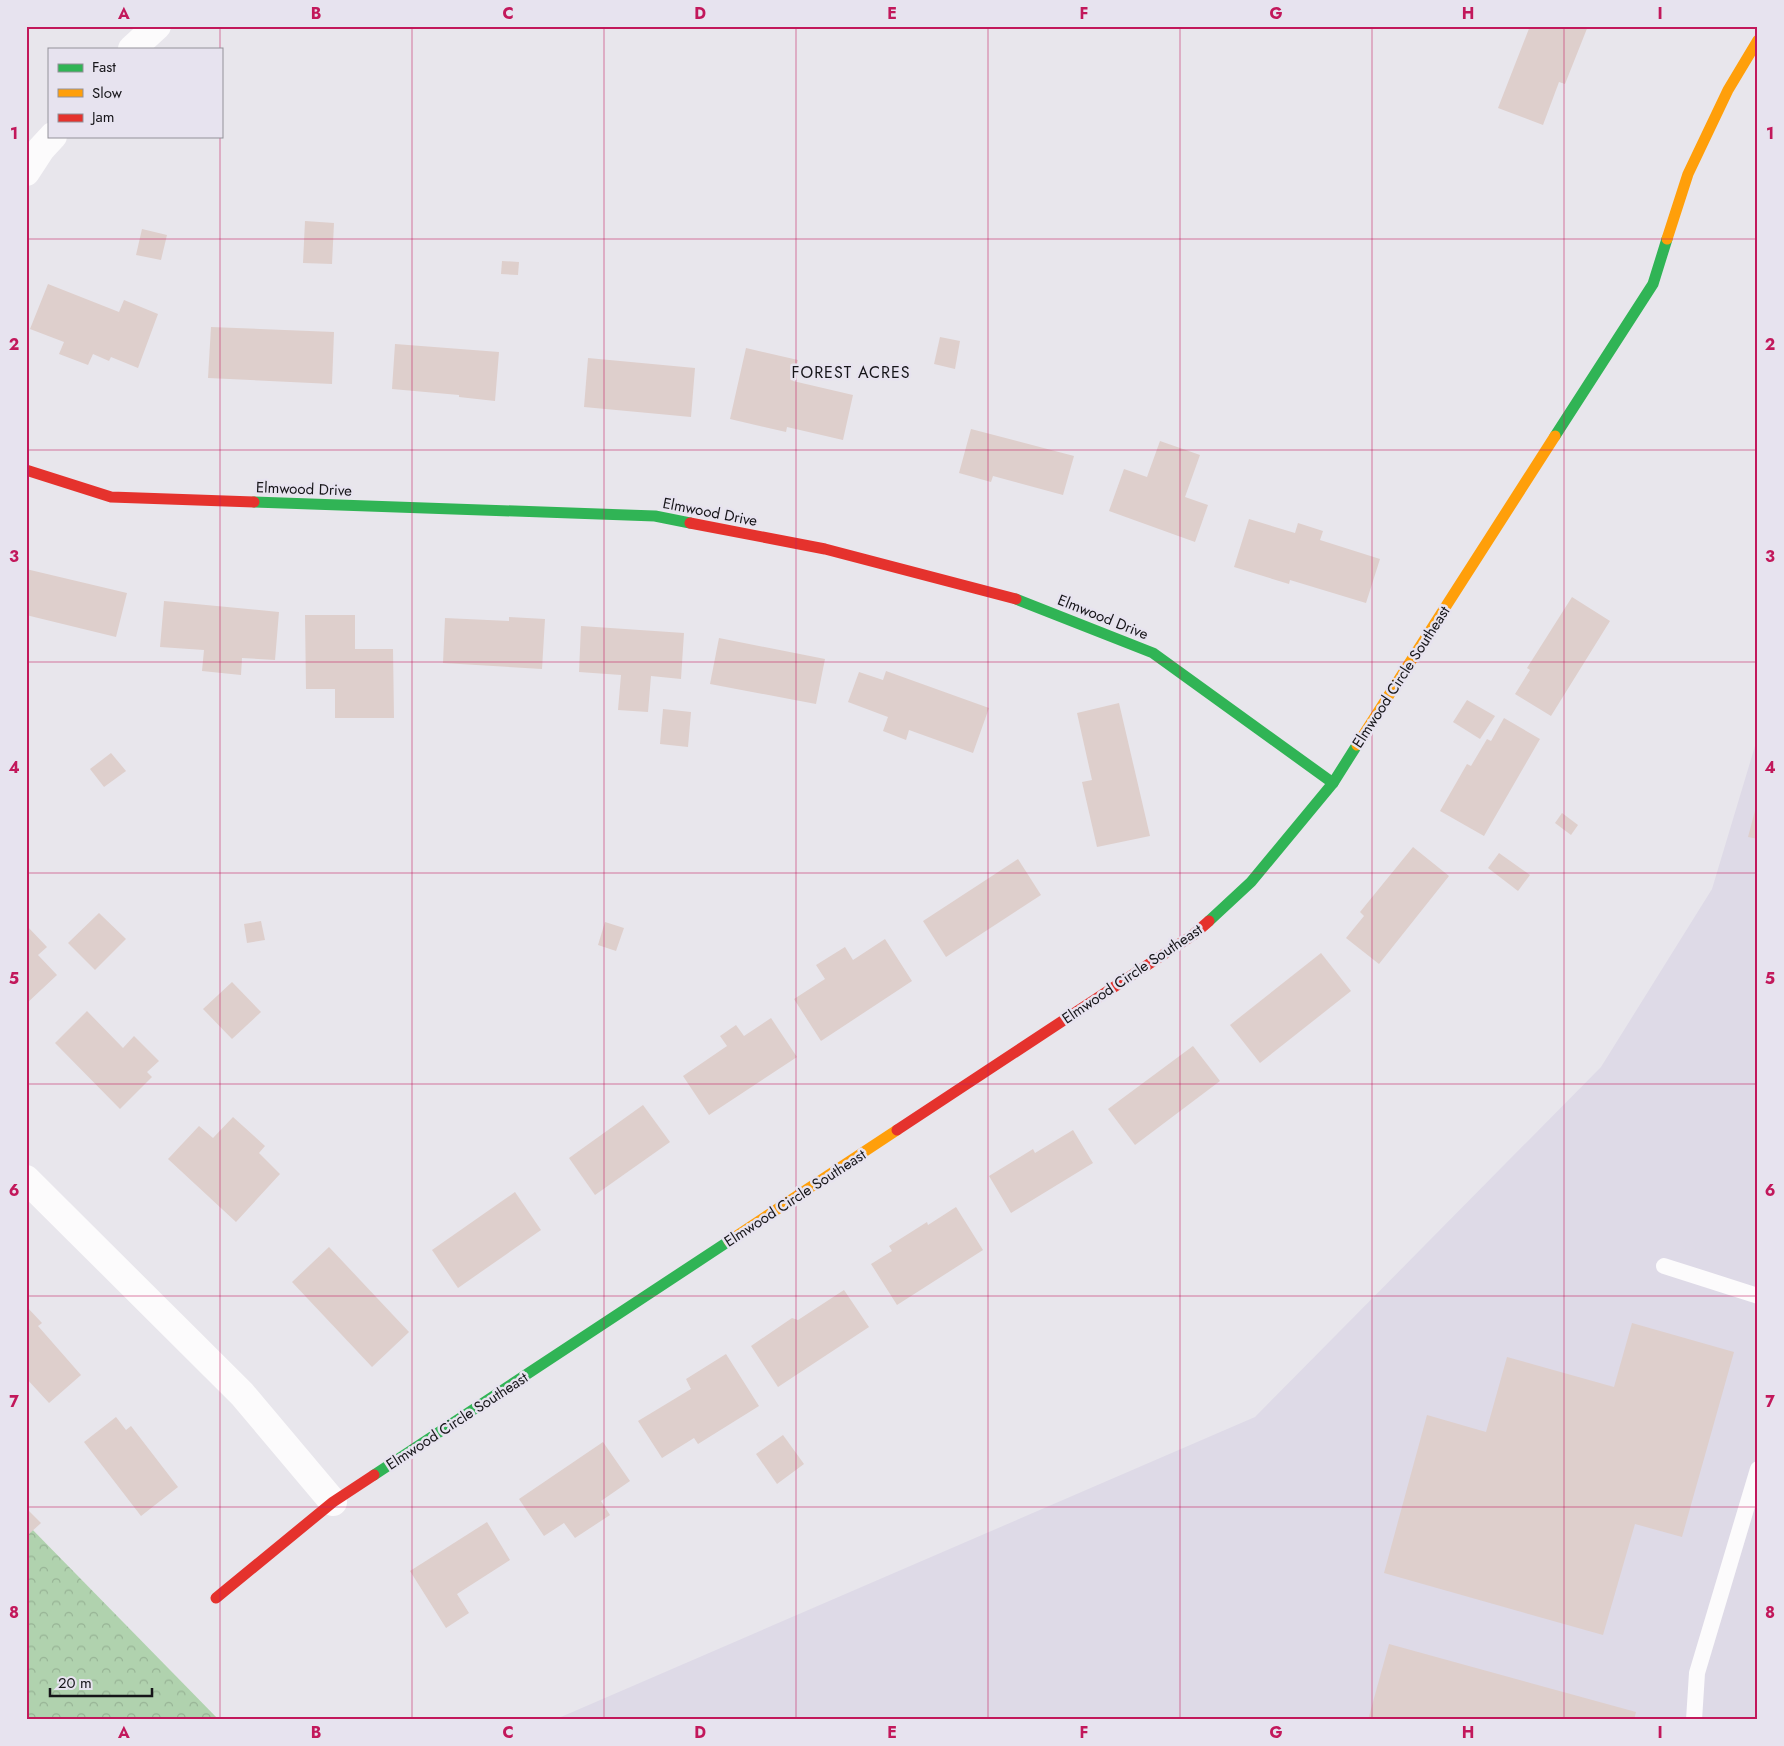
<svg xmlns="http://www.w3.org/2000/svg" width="1784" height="1746" font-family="Jost,sans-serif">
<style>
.built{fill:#dedae7}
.forest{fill:url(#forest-crowns)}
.building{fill:#decfcc}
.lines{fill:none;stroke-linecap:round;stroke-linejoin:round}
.lane{stroke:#fcfbfc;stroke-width:16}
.street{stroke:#fcfbfc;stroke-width:28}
.fast{stroke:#30b455;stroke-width:11}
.slow{stroke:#ff9f0a;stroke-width:11}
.jam{stroke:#e5322d;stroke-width:11}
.grid{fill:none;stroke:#c2185b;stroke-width:1;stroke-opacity:0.55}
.labels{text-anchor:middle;stroke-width:5;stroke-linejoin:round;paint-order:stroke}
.street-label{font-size:15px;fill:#161519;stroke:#e7e3ef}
.neighbourhood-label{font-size:16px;letter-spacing:1px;fill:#161519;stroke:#e7e3ef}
.neatline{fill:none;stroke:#c2185b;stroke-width:2}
.grid-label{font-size:16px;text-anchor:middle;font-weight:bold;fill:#c2185b}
</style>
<defs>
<pattern id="forest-crowns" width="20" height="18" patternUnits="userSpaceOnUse" patternTransform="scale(1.25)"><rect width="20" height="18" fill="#b0d2ae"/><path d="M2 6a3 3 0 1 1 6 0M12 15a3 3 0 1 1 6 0" fill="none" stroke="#97b395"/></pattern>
</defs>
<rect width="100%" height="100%" fill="#e8e6ec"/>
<!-- built -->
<polygon class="built" points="1758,736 1758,1720 554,1720 1255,1417 1601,1067 1712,889"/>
<!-- forest -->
<polygon class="forest" points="26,1523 219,1720 26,1720"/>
<!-- building -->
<g class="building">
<polygon points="1530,26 1588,26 1565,84 1559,82 1543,125 1498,108"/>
<polygon points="305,221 334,223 332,264 303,263"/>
<polygon points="142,229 167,235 161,260 136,255"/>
<polygon points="502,261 519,262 518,275 501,274"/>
<polygon points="48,284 119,312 124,300 158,314 138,368 111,357 109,361 93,354 88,365 59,354 64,342 30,329"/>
<polygon points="211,327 334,332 332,384 208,378"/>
<polygon points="940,337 960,341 955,369 934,364"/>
<polygon points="395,344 499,352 495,401 459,397 459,395 392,389"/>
<polygon points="746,348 798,360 793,381 853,395 843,440 787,427 786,432 730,419"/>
<polygon points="588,358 695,368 691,417 584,407"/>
<polygon points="971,429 1074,456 1063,495 993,476 991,482 959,473"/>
<polygon points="1160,441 1200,455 1185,497 1208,505 1195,542 1109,511 1124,469 1147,477"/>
<polygon points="1249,519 1295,533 1298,523 1323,531 1320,540 1380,559 1366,603 1290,580 1289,584 1234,567"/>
<polygon points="26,569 127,593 116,637 26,615"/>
<polygon points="1572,597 1610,621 1551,716 1515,694 1530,670 1527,668"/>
<polygon points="164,601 279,612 275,660 242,658 241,675 202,671 204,650 160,647"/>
<polygon points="305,615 355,615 355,649 393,649 394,718 335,718 335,689 306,689"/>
<polygon points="509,617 545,619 542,669 443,663 445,618 509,621"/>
<polygon points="581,626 684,633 681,679 651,676 648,712 618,710 621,675 579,672"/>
<polygon points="719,638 825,659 816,704 710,684"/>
<polygon points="886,671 989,708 973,753 909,730 906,740 883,731 888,717 848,702 859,672 883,680"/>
<polygon points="1467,700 1495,716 1480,739 1453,722"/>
<polygon points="1119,703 1150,836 1097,847 1082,782 1092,780 1077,713"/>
<polygon points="663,709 691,712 688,747 660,744"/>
<polygon points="1504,718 1540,739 1484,836 1440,811 1467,764 1471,766 1487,739 1491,741"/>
<polygon points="111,753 126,771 104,787 90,769"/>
<polygon points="1757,803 1758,803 1758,839 1748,837"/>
<polygon points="1562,813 1578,825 1571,835 1555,823"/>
<polygon points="1413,847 1449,876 1379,964 1346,938 1364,916 1360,912"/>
<polygon points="1499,853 1530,875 1518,891 1488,868"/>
<polygon points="1018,859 1041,895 946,957 923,921"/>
<polygon points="99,913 126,939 95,970 68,943"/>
<polygon points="261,921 265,940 247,943 244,924"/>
<polygon points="605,922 624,928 616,951 598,945"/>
<polygon points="26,925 47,947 38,955 57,975 26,1004"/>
<polygon points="885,939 912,981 821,1041 794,999 825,979 816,965 845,947 853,960"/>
<polygon points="1321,953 1351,991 1260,1063 1230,1025"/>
<polygon points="232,982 261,1012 232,1039 203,1009"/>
<polygon points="87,1011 123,1048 134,1036 159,1061 147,1072 152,1077 120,1109 55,1043"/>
<polygon points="771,1018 797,1057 709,1115 683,1076 727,1046 720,1036 736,1025 744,1036"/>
<polygon points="1193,1046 1220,1081 1135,1145 1108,1109"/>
<polygon points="643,1105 670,1142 595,1195 569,1158"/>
<polygon points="233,1117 265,1146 259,1153 280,1174 236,1222 168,1159 199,1126 213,1138"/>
<polygon points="1073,1130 1093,1163 1011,1213 989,1176 1033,1149 1035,1153"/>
<polygon points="515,1192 541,1230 458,1288 432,1250"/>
<polygon points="956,1207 983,1250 897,1305 871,1264 892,1251 889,1246 927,1222 928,1225"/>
<polygon points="329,1247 409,1332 372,1367 292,1282"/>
<polygon points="844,1290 869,1327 778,1387 751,1346 792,1318 798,1320"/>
<polygon points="26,1306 42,1323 38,1326 81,1375 49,1403 26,1378"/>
<polygon points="1632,1323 1734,1352 1682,1537 1635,1524 1603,1635 1384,1573 1427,1415 1486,1432 1507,1357 1614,1387"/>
<polygon points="726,1354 759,1406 698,1444 694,1438 662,1458 638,1421 691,1389 686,1379"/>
<polygon points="116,1417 126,1430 131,1426 178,1487 141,1516 84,1442"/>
<polygon points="783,1435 804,1464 777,1484 756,1454"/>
<polygon points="603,1442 630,1481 601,1501 610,1515 575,1538 564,1523 544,1536 519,1499"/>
<polygon points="27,1509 41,1523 29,1534 26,1532"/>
<polygon points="487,1522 510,1560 457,1594 469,1613 446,1628 410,1571"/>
<polygon points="1389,1644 1636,1712 1634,1720 1368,1720"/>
</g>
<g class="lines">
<!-- lane -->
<g class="lane">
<polyline points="1664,1266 1758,1296"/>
<polyline points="1694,1720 1697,1673 1758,1469"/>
</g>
<!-- street -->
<g class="street">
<polyline points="132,49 157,26"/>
<polyline points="26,172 41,149 53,136"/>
<polyline points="26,1179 242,1394 333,1502"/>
</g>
<!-- fast -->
<g class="fast">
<polyline points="1555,436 1653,284 1667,239"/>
<polyline points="254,502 655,516 690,523"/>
<polyline points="1016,599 1153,653 1333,783"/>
<polyline points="1209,921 1251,882 1333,783 1357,745"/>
<polyline points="374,1475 729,1241"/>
</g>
<!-- slow -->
<g class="slow">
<polyline points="1667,239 1688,174 1728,90 1758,40"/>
<polyline points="1357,745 1555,436"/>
<polyline points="729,1241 897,1130"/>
</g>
<!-- jam -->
<g class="jam">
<polyline points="26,470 111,497 254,502"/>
<polyline points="690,523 825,549 1016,599"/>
<polyline points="897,1130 1193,935 1209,921"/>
<polyline points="216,1598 333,1502 374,1475"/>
</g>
</g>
<!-- grid -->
<path class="grid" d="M 220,26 L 220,49M 412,26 L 412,1720M 604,26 L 604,1720M 796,26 L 796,1720M 988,26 L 988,1720M 1180,26 L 1180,1720M 1372,26 L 1372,1720M 1564,26 L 1564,1720M 220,136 L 220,1720M 26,239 L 1758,239M 26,450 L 1758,450M 26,662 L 1758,662M 26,873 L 1758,873M 26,1084 L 1758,1084M 26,1296 L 1758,1296M 26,1507 L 1758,1507"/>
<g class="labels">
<!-- street labels -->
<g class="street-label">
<text transform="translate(304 489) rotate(2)" y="5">Elmwood Drive</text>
<text transform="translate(710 512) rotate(11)" y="5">Elmwood Drive</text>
<text transform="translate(1103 617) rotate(22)" y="5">Elmwood Drive</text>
<text transform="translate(1401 677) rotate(-57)" y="5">Elmwood Circle Southeast</text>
<text transform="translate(1132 974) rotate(-34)" y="5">Elmwood Circle Southeast</text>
<text transform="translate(795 1198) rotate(-33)" y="5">Elmwood Circle Southeast</text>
<text transform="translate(457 1421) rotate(-33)" y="5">Elmwood Circle Southeast</text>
</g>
<!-- neighbourhood labels -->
<g class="neighbourhood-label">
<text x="851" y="378">FOREST ACRES</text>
</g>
</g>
<!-- border -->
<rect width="1784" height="1746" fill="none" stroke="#e7e3ef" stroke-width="55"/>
<!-- legend -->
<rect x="48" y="48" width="175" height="90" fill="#e7e3ef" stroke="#939199"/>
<rect x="58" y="64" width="25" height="8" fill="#30b455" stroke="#939199"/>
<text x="92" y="72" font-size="15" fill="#161519">Fast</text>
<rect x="58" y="89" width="25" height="8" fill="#ff9f0a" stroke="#939199"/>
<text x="92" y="98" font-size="15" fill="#161519">Slow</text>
<rect x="58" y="114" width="25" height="8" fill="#e5322d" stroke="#939199"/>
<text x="92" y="122" font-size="15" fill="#161519">Jam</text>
<!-- scale -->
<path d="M50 1688v8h102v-8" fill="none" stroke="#161519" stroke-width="2.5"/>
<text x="58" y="1688" font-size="15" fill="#161519" stroke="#e7e3ef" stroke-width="4" paint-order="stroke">20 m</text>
<rect x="28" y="28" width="1728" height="1690" class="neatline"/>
<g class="grid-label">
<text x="124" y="19">A</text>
<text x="316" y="19">B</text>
<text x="508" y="19">C</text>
<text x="700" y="19">D</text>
<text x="892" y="19">E</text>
<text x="1084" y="19">F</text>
<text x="1276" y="19">G</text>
<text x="1468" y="19">H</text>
<text x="1660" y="19">I</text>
<text x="14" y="139">1</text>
<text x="1770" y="139">1</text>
<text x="14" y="350">2</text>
<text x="1770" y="350">2</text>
<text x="14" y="562">3</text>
<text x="1770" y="562">3</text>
<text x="14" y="773">4</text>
<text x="1770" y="773">4</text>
<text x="14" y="984">5</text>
<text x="1770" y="984">5</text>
<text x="14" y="1196">6</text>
<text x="1770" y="1196">6</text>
<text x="14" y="1407">7</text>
<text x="1770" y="1407">7</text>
<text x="14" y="1618">8</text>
<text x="1770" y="1618">8</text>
<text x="124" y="1738">A</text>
<text x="316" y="1738">B</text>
<text x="508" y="1738">C</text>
<text x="700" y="1738">D</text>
<text x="892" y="1738">E</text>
<text x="1084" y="1738">F</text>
<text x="1276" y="1738">G</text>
<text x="1468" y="1738">H</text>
<text x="1660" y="1738">I</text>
</g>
</svg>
